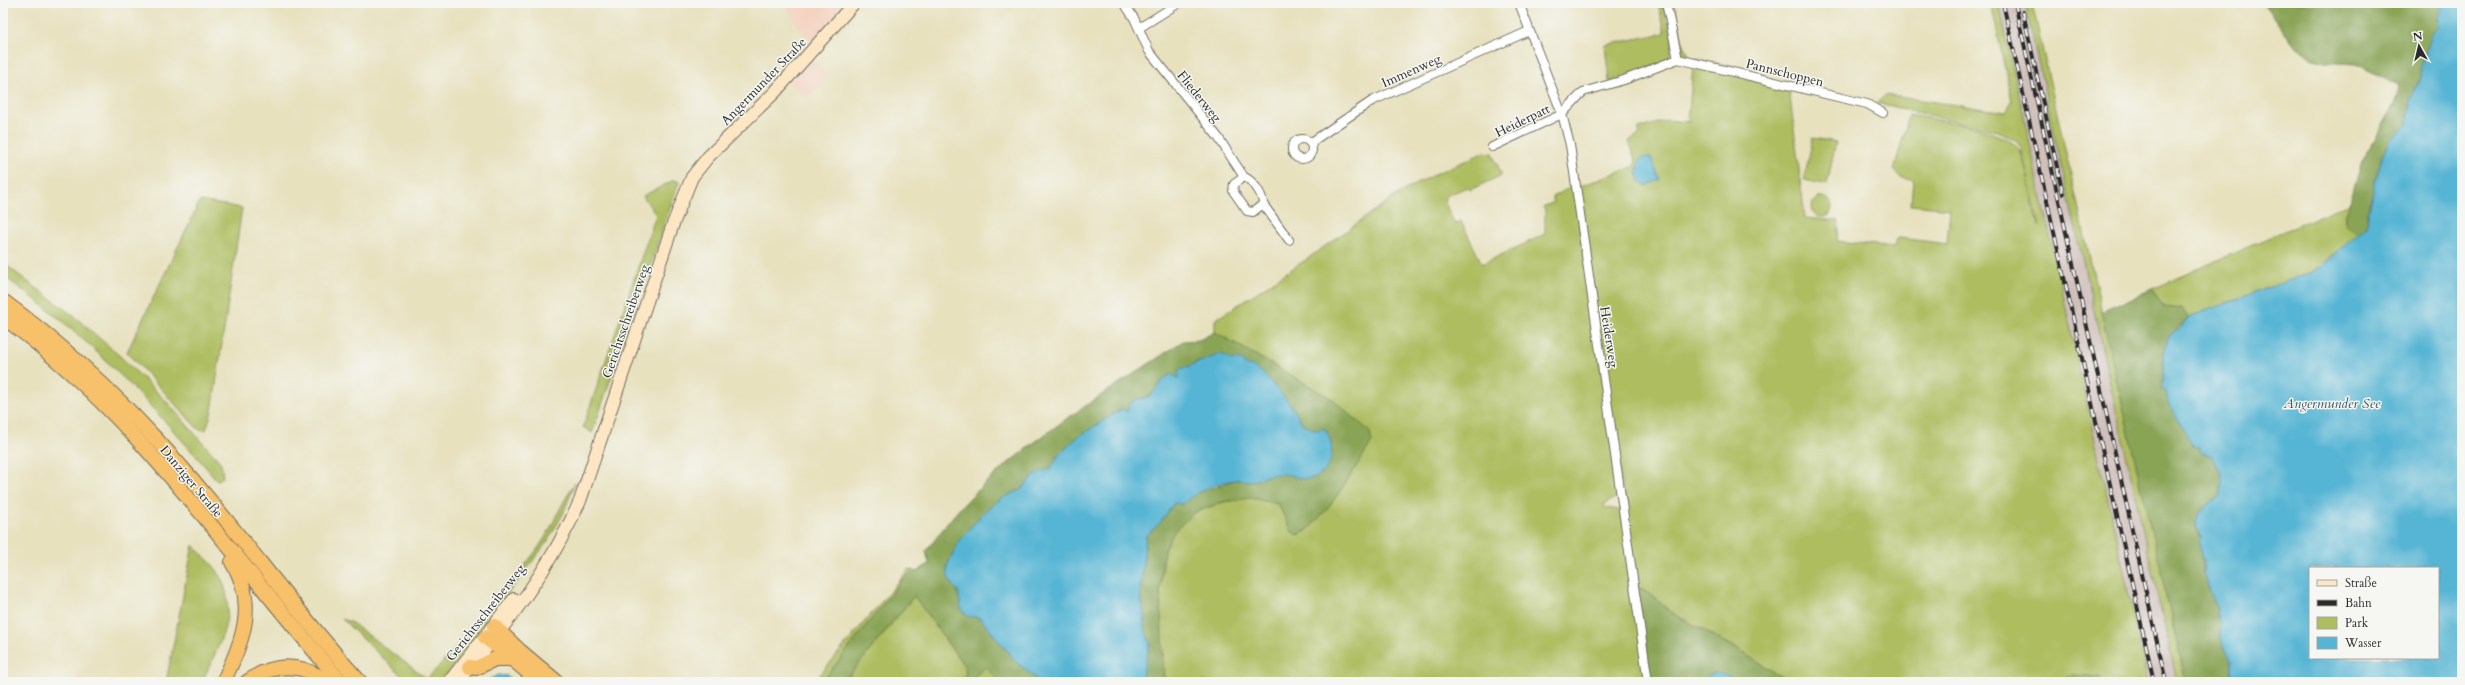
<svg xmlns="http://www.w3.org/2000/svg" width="2465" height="685" font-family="Cardo,serif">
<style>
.built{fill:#f4d3c0}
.industrial{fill:#d0c0bc}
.green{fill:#aebd60;stroke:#6c7446;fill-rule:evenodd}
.forest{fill:#8aa456;stroke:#5a6840}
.water{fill:#56b5d4;stroke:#407080;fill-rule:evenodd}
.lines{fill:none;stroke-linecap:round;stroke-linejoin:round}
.minor-casing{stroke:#6d6b5e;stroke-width:10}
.secondary-casing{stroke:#6d6b5e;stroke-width:14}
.trunk-casing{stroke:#6d6b5e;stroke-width:16}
.minor{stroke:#fff;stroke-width:8}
.secondary{stroke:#fce6c4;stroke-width:12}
.trunk{stroke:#f7c06b;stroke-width:14}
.rail-casing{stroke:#2b2b2b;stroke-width:4}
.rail{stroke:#f6f6f2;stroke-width:2.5;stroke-dasharray:8;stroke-linecap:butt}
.labels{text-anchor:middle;stroke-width:3;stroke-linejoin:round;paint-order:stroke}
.street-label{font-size:13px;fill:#2b2b2b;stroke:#f6f6f2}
.water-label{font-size:14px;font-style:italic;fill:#3a5b66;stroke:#f6f6f2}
</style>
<rect width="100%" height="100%" fill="#f6f6f2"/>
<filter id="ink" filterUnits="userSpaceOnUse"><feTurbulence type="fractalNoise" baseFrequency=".025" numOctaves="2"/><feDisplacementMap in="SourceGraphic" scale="8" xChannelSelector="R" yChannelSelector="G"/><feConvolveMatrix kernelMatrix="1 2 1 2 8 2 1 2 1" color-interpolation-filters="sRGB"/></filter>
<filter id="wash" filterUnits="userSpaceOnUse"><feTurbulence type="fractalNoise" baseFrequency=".012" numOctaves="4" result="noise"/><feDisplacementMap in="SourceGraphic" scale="16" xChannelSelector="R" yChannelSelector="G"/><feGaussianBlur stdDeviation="0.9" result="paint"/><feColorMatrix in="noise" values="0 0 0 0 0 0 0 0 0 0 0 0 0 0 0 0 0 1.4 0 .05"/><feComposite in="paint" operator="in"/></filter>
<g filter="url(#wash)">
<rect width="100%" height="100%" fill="#e7e1be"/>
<!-- built -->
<g class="built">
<polygon points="782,3 847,3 811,43"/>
<polygon points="811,58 828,75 806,98 789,82"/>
</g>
<!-- industrial -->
<polygon class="industrial" points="1999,3 2025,3 2177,682 2148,682"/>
<!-- green -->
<g class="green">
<path d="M 1658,3 L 1663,3 C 1667,21 1680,47 1665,62 L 1609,82 L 1605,45 L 1665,33 Z"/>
<polygon points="1668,3 1675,3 1683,45 1691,58 1734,66 1767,77 1683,57 1680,52"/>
<path d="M 1991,3 L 1999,3 L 2148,682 L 2102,682 L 2100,677 L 2066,677 L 2063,682 L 1789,682 L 1737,649 L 1670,612 L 1662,603 L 1636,585 L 1578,187 L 1633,167 L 1636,162 L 1629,141 L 1640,134 L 1638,129 L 1667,120 L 1688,122 L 1693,66 L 1789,88 L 1805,218 L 1839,221 L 1837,241 L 1894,247 L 1896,239 L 1900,238 L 1947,244 L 1950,209 L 1911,205 L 1913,179 L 1901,178 L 1894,171 L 1909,115 C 1934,120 2013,129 2021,153 C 2030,177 2031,204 2039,227 L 2021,147 L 2015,140 L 1997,131 L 1877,103 L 1885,95 L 2006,112 L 2012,102 ZM 1650,157 L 1660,180 L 1645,186 L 1638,176 L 1637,168 Z"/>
<polygon points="2025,3 2032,3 2186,682 2177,682"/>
<polygon points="1813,138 1836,142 1827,185 1804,180"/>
<polygon points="1485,152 1492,153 1502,175 1470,190 1467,187 1446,196 1444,201 1455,224 1461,221 1482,264 1545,234 1545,211 1543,207 1554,202 1552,197 1573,186 1620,490 1616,497 1604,505 1606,508 1619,510 1624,516 1646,682 1164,682 1160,591 1164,550 1174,532 1193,513 1223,502 1251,498 1278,504 1292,532 1306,532 1336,497 1354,470 1370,432 1334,400 1215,332 1215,320 1307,259 1401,192 1435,174"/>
<polygon points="674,180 679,182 592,433 583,427 656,215 643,196"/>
<circle cx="1822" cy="207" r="10"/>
<polygon points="200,201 242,208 212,411 206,430 198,429 127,352"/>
<polygon points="2351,202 2346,215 2346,225 2359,235 2312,272 2188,317 2182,309 2164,307 2152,289"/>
<path d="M 3,263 L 75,317 L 121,357 L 165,400 L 221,463 L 223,477 L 218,480 L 216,479 C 151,404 85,332 3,276 Z"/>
<path d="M 575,483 L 563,514 L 547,542 L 441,682 L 408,682 L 342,619 L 352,623 L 427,679 C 465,639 502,596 536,551 C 552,530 560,505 575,483 Z"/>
<path d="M 193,545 C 201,555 212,562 218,572 C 241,611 218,646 202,682 L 166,682 Z"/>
<polygon points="909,569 913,570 902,580 822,682 814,682"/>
<polygon points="914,596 965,667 966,675 958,682 844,682"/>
<polygon points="986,666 995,677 993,682 968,682"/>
<polygon points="282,671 321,682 254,682"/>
</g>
<!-- forest -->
<g class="forest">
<polygon points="2263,3 2444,3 2437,19 2438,27 2423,58 2419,82 2410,100 2407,125 2385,151 2375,179 2373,197 2370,200 2367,216 2368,222 2359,235 2346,226 2346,215 2362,161 2396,101 2400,86 2356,64 2323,62 2310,58 2294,45"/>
<path d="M 2152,289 L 2164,307 L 2182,309 L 2188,317 C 2180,329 2168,335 2164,349 C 2161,361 2167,375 2160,386 L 2165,389 L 2169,405 L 2194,446 L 2199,447 L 2199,452 L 2212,456 L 2222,474 L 2221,495 L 2218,499 L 2206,505 L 2198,515 L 2196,526 L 2201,538 L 2203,573 L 2217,609 L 2221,625 L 2221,639 L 2231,661 L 2231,682 L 2186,682 L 2101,312 Z"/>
<path d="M 1215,332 L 1334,400 L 1370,432 L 1372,442 C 1358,463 1321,527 1298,535 L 1292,532 L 1278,504 L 1251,498 L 1223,502 L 1193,513 L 1174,532 L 1164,550 L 1160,591 L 1164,682 L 1143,682 L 1142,676 L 1150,644 L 1144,626 L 1144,614 L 1140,593 L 1146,536 L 1161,522 L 1174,503 L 1183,504 L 1192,495 L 1235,480 L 1256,480 L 1260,477 L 1280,473 L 1311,479 L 1316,430 L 1303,425 L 1290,404 L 1263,373 L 1245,365 L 1237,358 L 1232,360 L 1221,354 L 1205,362 L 1196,362 L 1179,378 L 1163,380 C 1156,391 1151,399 1137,399 L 1128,412 L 1122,409 L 1079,436 L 1060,453 L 1051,468 L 1034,475 L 1021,490 L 1002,498 L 983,513 L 959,541 L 947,566 L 948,578 L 958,591 L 961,609 L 967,616 L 980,618 L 1016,662 L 1040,682 L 993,682 L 995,677 L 986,667 L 968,682 L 958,682 L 966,675 L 965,667 L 914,596 L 844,682 L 822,682 L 902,580 L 913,570 L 916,572 L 929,564 L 926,551 C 938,536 949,520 962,506 C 1025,440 1108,392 1183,341 L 1199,340 Z"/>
<polygon points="1636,585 1662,603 1670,612 1737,649 1789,682 1744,682 1708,676 1704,682 1649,682"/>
<polygon points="2072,675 2100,677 2102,682 2063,682 2066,677"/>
</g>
<!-- water -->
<g class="water">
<path d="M 2444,3 L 2462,3 L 2462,682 L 2231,682 L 2231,661 L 2221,639 L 2221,625 L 2216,614 L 2217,609 L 2203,573 L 2204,563 L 2199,543 L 2201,537 L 2196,523 L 2198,515 L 2208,503 L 2218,499 L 2221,495 L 2222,474 L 2212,456 L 2199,452 L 2199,447 L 2194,447 L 2169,405 L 2165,390 L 2161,390 L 2164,378 L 2164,349 L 2170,335 L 2180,329 L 2188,317 L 2312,272 L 2322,266 L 2366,226 L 2375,180 L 2385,151 L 2390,141 L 2407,125 L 2410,100 L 2419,82 L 2423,58 L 2431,34 L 2438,27 L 2437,19 ZM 2310,568 L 2438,568 L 2438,658 L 2310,658 Z"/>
<path d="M 1645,157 L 1651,158 L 1660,180 L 1645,186 C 1636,181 1636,167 1641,159 Z"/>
<path d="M 1221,354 L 1232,360 L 1242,360 L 1245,365 L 1251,365 L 1263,373 L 1290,404 L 1303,425 L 1316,430 L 1324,428 C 1337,444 1334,471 1313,478 C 1303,482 1290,473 1280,474 C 1271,474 1264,477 1256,480 C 1250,482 1241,479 1235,480 C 1218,482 1195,492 1183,504 L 1174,503 L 1161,522 L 1146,536 L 1140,593 L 1144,614 L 1144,626 L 1150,644 L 1142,676 L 1143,682 L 1040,682 L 1016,662 L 980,618 L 967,616 L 961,609 L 958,591 L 948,578 L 947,566 L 959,541 L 983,513 L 1002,498 L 1021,490 L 1034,475 L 1051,468 L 1060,453 L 1079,436 L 1122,409 L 1128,412 L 1128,405 L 1137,399 L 1150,397 L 1163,380 L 1171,374 L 1179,378 L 1178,370 Z"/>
<polygon points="1717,673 1744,682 1704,682 1708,676"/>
<polygon points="498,675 507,676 515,682 484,682"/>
</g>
</g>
<g filter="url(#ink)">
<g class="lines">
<defs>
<g id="minor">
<path d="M 1124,3 L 1134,18 L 1149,51 L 1218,137 L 1244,177 C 1253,180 1263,195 1263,204 L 1289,240"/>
<polyline points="1519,3 1562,114 1570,145 1648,682"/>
<polyline points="1666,3 1678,59 1867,104 1883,113"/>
<polyline points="1139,28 1179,3"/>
<circle cx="1302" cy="149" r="10"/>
<polyline points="1310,143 1372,101 1529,31"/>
<polyline points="1492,147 1562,114 1583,92 1624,80 1678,59"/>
<polyline points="1244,177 1234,184 1233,191 1247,211 1253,212 1263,204"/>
</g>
<g id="secondary">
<polyline points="449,682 514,599"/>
<path d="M 458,682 C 506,626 550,569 580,501 L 673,224 L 692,177 L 708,157 L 775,92 L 854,3"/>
</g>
<g id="trunk">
<path d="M 3,301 C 59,342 109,388 156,439 C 228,516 289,604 360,682"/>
<path d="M 3,317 C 139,416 231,557 341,682"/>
<polyline points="494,626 520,651 557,682"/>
<polyline points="485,637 540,682"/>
<polyline points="470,667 476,668 495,659 509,659"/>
<path d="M 223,682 C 243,642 258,603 232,562"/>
<path d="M 247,682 C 274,662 302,663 328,682"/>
</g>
</defs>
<!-- minor casing -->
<use href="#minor" class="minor-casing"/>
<!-- secondary casing -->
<use href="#secondary" class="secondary-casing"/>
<!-- trunk casing -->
<use href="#trunk" class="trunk-casing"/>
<!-- minor -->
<use href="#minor" class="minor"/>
<!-- secondary -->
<use href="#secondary" class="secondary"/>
<!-- trunk -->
<use href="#trunk" class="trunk"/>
<defs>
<g id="rail">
<polyline points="2003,3 2154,682"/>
<polyline points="2015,3 2166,682"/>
<polyline points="2023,12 2063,194"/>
</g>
</defs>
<!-- rail casing -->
<use href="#rail" class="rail-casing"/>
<!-- rail -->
<use href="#rail" class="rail"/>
</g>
</g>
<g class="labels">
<!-- street labels -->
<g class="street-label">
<text transform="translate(1411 70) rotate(-24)" y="5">Immenweg</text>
<text transform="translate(1785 72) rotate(14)" y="5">Pannschoppen</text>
<text transform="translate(763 81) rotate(-46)" y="5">Angermunder Straße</text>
<text transform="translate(1200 96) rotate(51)" y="5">Fliederweg</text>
<text transform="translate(1522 120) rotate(-26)" y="5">Heiderpatt</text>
<text transform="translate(625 321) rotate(-71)" y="5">Gerichtsschreiberweg</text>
<text transform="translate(1610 337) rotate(81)" y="5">Heiderweg</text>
<text transform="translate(192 481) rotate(50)" y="5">Danziger Straße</text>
<text transform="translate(485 612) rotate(-52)" y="5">Gerichtsschreiberweg</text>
</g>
<!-- water labels -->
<g class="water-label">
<text x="2332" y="408">Angermunder See</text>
</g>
</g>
<!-- margin -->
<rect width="2465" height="685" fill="none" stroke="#f6f6f2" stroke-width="16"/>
<!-- legend -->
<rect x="2309" y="567" width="130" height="92" fill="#f6f6f2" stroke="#a5a5a2"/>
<rect x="2317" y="580" width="20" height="6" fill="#fce6c4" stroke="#a5a5a2"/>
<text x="2345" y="587" font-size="12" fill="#2b2b2b">Straße</text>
<rect x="2317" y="600" width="20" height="6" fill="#2b2b2b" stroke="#a5a5a2"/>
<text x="2345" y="607" font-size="12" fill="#2b2b2b">Bahn</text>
<rect x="2317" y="617" width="20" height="12" fill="#aebd60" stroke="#a5a5a2"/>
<text x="2345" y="627" font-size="12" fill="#2b2b2b">Park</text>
<rect x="2317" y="637" width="20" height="12" fill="#56b5d4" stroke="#a5a5a2"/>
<text x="2345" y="647" font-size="12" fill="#2b2b2b">Wasser</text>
<!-- north arrow -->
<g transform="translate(2419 46) rotate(352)" stroke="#f6f6f2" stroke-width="3" paint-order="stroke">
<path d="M0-3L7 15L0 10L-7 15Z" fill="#2b2b2b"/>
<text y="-6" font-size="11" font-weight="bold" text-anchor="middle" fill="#2b2b2b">N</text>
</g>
</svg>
